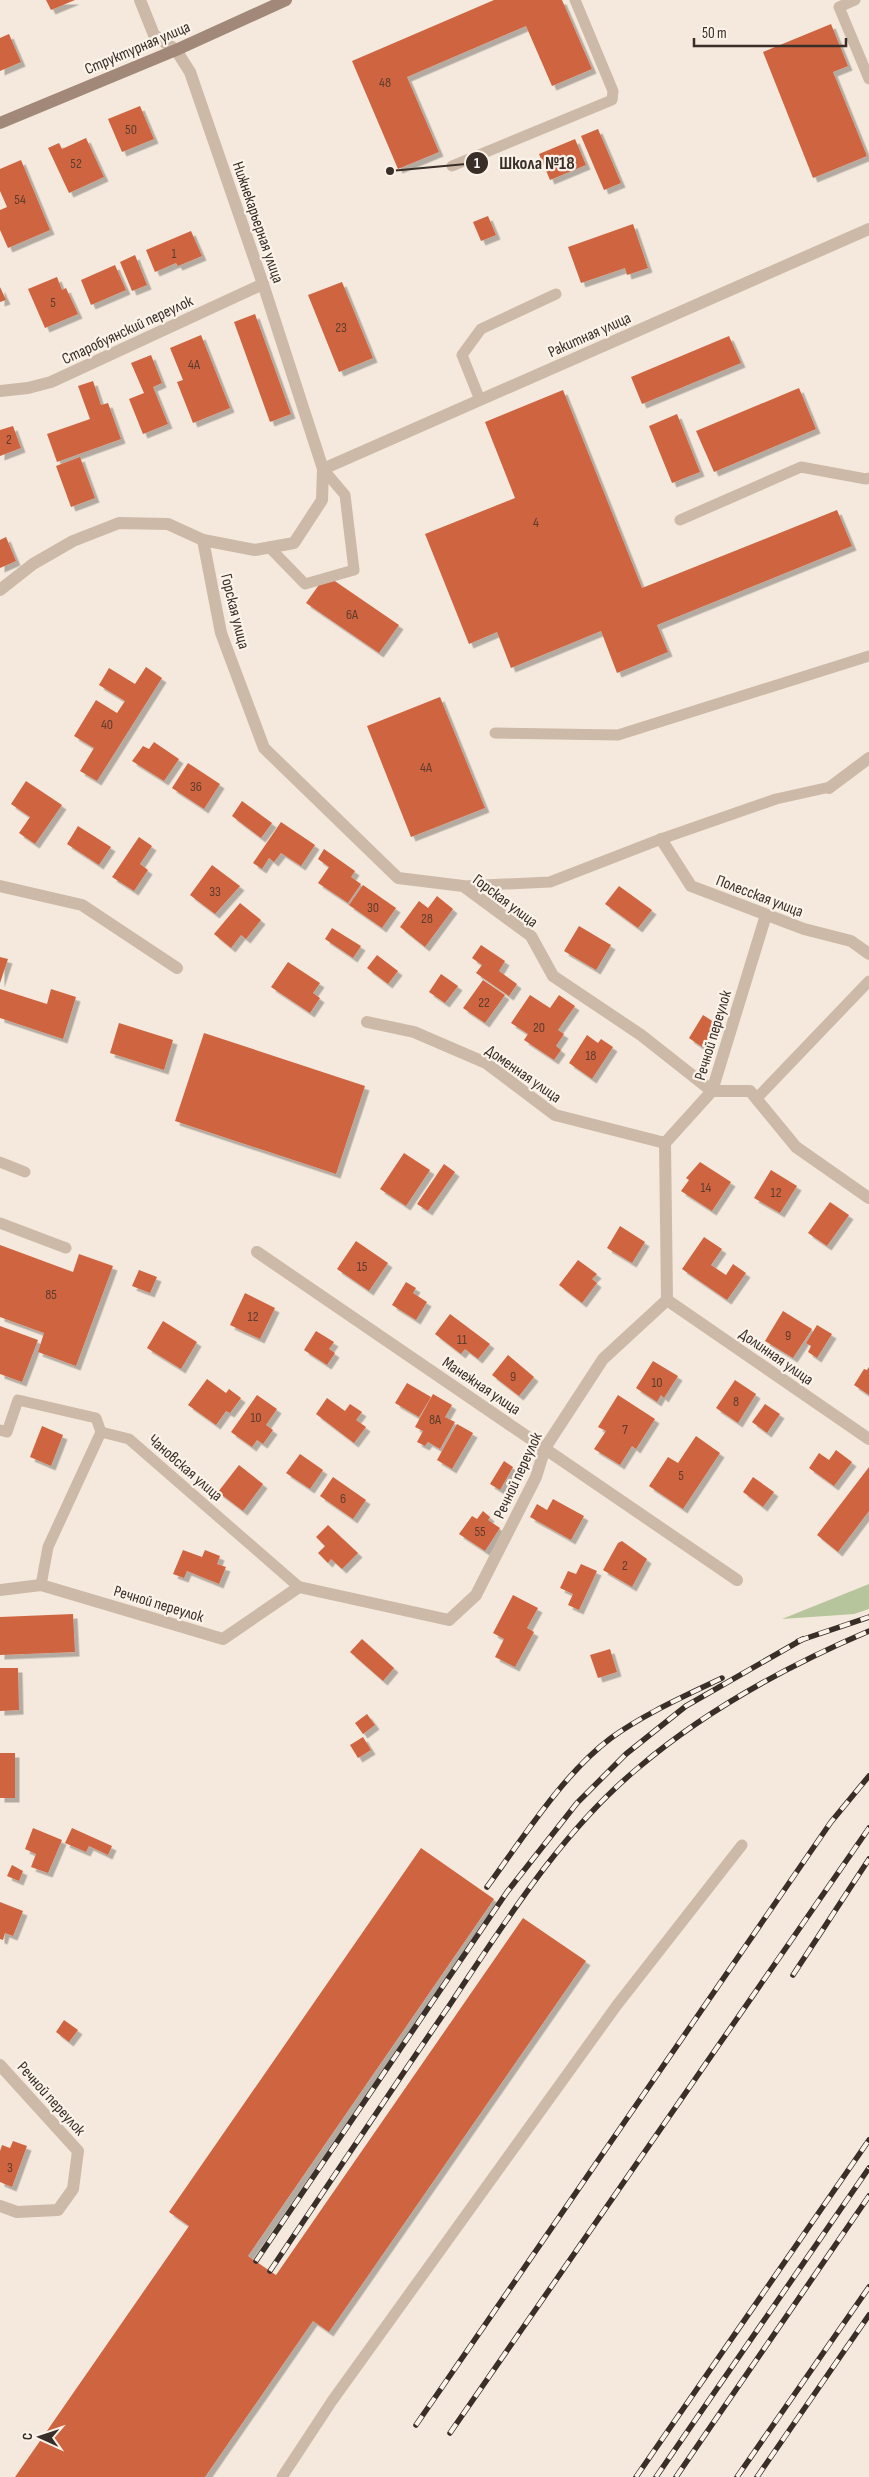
<svg xmlns="http://www.w3.org/2000/svg" width="869" height="2477" font-family="'Sofia Sans Condensed',sans-serif">
<style>
.green{fill:#b6c59b}
.building{fill:#cf6540;filter:url(#shadow)}
.lines{fill:none;stroke-linecap:round;stroke-linejoin:round}
.lane{stroke:#cdb9a7;stroke-width:11}
.street{stroke:#cdb9a7;stroke-width:12}
.secondary{stroke:#a18878;stroke-width:12}
.rail-casing{stroke:#392e28;stroke-width:5.5}
.rail{stroke:#fbf3e9;stroke-width:4;stroke-dasharray:11;stroke-linecap:butt}
.labels{text-anchor:middle;stroke-width:4.5;stroke-linejoin:round;paint-order:stroke}
.number-label{font-size:14px;fill:#5e3c2e}
.street-label{font-size:16px;fill:#392e28;stroke:#fbf3e9}
.leader{fill:none;stroke:#392e28;stroke-width:2}
.callout-dot{fill:#392e28;stroke:#fbf3e9;stroke-width:2}
.mark-label{font-size:15px;text-anchor:middle;font-weight:bold;fill:#fff}
.callout-label{font-size:18px;text-anchor:middle;font-weight:bold;fill:#392e28;stroke:#fbf3e9;stroke-width:4.5;stroke-linejoin:round;paint-order:stroke}
</style>
<defs>
<filter id="shadow"><feDropShadow dx="4.5" dy="4.5" stdDeviation="0" flood-color="#0004"/></filter>
</defs>
<rect width="100%" height="100%" fill="#f4e9dc"/>
<!-- green -->
<polygon class="green" points="869,1584 869,1609 854,1614 782,1619"/>
<!-- building -->
<g class="building">
<polygon points="46,0 75,0 51,10"/>
<polygon points="494,0 562,0 592,69 552,86 526,26 407,77 439,152 398,169 352,61"/>
<polygon points="831,24 848,66 833,72 867,156 813,178 763,52"/>
<polygon points="9,34 21,62 0,71 0,38"/>
<polygon points="140,106 154,139 122,152 108,119"/>
<polygon points="598,129 621,183 604,190 581,136"/>
<polygon points="86,138 104,177 69,193 48,148 59,143 62,149"/>
<polygon points="575,139 586,165 550,180 539,154"/>
<polygon points="21,160 50,230 8,248 0,230 0,210 7,207 0,191 0,169"/>
<polygon points="488,216 496,235 481,241 473,222"/>
<polygon points="633,224 648,268 627,275 625,268 581,283 568,247"/>
<polygon points="191,231 202,256 178,266 176,263 155,272 146,250"/>
<polygon points="135,255 147,285 132,291 120,262"/>
<polygon points="115,265 126,290 91,305 81,280"/>
<polygon points="57,277 62,290 66,288 78,314 45,328 28,289"/>
<polygon points="342,282 373,358 339,372 308,295"/>
<polygon points="0,287 6,300 0,302"/>
<polygon points="255,314 291,414 270,422 234,322"/>
<polygon points="201,335 230,408 193,423 177,382 183,380 170,348"/>
<polygon points="729,336 741,363 642,404 631,377"/>
<polygon points="151,355 162,383 153,387 168,424 143,434 129,399 144,393 131,363"/>
<polygon points="93,381 101,405 108,403 121,439 57,462 47,434 90,419 78,386"/>
<polygon points="799,388 816,429 714,472 696,431"/>
<polygon points="563,390 642,588 837,510 852,546 657,625 668,652 617,673 601,631 511,668 497,632 469,644 425,534 515,498 485,422"/>
<polygon points="677,414 700,472 672,483 649,426"/>
<polygon points="13,426 21,448 0,456 0,430"/>
<polygon points="80,457 95,498 71,507 56,466"/>
<polygon points="6,537 16,561 0,568 0,540"/>
<polygon points="326,575 399,625 379,653 306,603"/>
<polygon points="146,667 162,678 97,781 80,771 94,748 74,736 96,700 117,713 125,701 99,685 109,668 135,684"/>
<polygon points="440,697 485,808 411,837 367,726"/>
<polygon points="154,742 179,759 164,781 132,761 143,746 149,749"/>
<polygon points="188,763 220,784 204,809 172,788"/>
<polygon points="26,781 62,805 35,844 19,833 30,817 11,804"/>
<polygon points="242,801 272,823 261,838 232,816"/>
<polygon points="281,822 315,845 301,866 281,853 274,862 269,858 262,869 253,863"/>
<polygon points="78,826 111,847 99,865 67,844"/>
<polygon points="139,837 152,846 140,864 148,870 134,891 112,877"/>
<polygon points="324,849 355,871 351,877 361,884 348,903 318,883 329,867 318,859"/>
<polygon points="212,865 240,886 215,914 190,895"/>
<polygon points="363,885 396,908 382,928 349,905"/>
<polygon points="619,886 652,910 638,928 605,904"/>
<polygon points="437,896 453,909 425,947 400,927 419,901 428,908"/>
<polygon points="240,903 261,920 246,939 241,935 231,948 214,934"/>
<polygon points="579,926 611,945 596,970 564,951"/>
<polygon points="332,928 361,946 353,958 325,939"/>
<polygon points="481,945 505,961 499,971 517,984 509,996 476,973 482,965 472,958"/>
<polygon points="377,955 398,971 388,984 367,968"/>
<polygon points="0,957 8,959 0,983"/>
<polygon points="288,962 320,983 313,993 320,998 310,1013 271,987"/>
<polygon points="441,974 458,986 445,1003 429,992"/>
<polygon points="483,980 505,995 485,1023 463,1008"/>
<polygon points="0,989 47,1004 51,989 76,997 63,1039 0,1018"/>
<polygon points="530,995 550,1008 559,995 575,1006 558,1030 564,1034 556,1046 561,1050 554,1060 524,1040 528,1034 511,1023"/>
<polygon points="703,1015 717,1024 702,1047 689,1038"/>
<polygon points="119,1023 173,1040 164,1070 110,1053"/>
<polygon points="204,1033 365,1086 336,1174 175,1121"/>
<polygon points="587,1035 598,1043 601,1039 613,1047 592,1079 569,1063"/>
<polygon points="404,1153 430,1170 406,1206 380,1189"/>
<polygon points="700,1162 731,1182 712,1211 681,1191 689,1180 686,1178"/>
<polygon points="444,1164 455,1172 428,1211 417,1204"/>
<polygon points="771,1170 797,1186 780,1213 754,1198"/>
<polygon points="830,1202 849,1215 827,1246 808,1233"/>
<polygon points="620,1226 645,1242 632,1263 607,1248"/>
<polygon points="704,1237 722,1249 711,1265 726,1275 733,1264 746,1273 727,1300 682,1269"/>
<polygon points="356,1241 388,1263 369,1291 337,1269"/>
<polygon points="0,1245 73,1272 79,1254 113,1266 76,1366 38,1352 44,1333 0,1317"/>
<polygon points="578,1260 597,1274 592,1279 597,1283 582,1303 559,1285"/>
<polygon points="139,1270 157,1277 150,1293 132,1286"/>
<polygon points="406,1282 416,1288 413,1293 427,1302 416,1320 392,1305"/>
<polygon points="245,1293 275,1308 260,1339 230,1325"/>
<polygon points="783,1311 812,1329 793,1358 765,1341"/>
<polygon points="450,1314 490,1344 478,1359 465,1349 461,1354 435,1334"/>
<polygon points="163,1321 197,1342 181,1369 147,1348"/>
<polygon points="817,1325 832,1334 817,1358 808,1352 811,1346 806,1343"/>
<polygon points="0,1326 38,1340 22,1382 0,1374"/>
<polygon points="316,1331 334,1342 329,1349 335,1353 327,1365 304,1350"/>
<polygon points="508,1355 534,1377 519,1396 492,1375"/>
<polygon points="653,1361 678,1376 664,1398 661,1395 657,1402 636,1388"/>
<polygon points="869,1367 869,1395 854,1385 864,1369 867,1370"/>
<polygon points="207,1379 226,1393 229,1389 241,1398 230,1413 226,1411 216,1425 188,1405"/>
<polygon points="735,1380 756,1394 738,1423 716,1408"/>
<polygon points="407,1383 431,1397 419,1417 395,1403"/>
<polygon points="433,1394 452,1405 445,1417 455,1422 440,1449 428,1442 425,1446 417,1442 423,1431 415,1427"/>
<polygon points="257,1395 277,1409 266,1425 273,1430 263,1444 257,1440 252,1447 231,1432"/>
<polygon points="618,1395 655,1419 636,1449 632,1446 620,1465 594,1449 606,1431 598,1427"/>
<polygon points="327,1398 345,1411 350,1404 362,1412 356,1420 366,1427 354,1443 316,1414"/>
<polygon points="765,1404 780,1414 767,1433 752,1422"/>
<polygon points="457,1424 473,1433 452,1469 437,1460"/>
<polygon points="42,1426 63,1435 51,1466 30,1457"/>
<polygon points="696,1436 720,1453 683,1509 649,1486 668,1457 678,1463"/>
<polygon points="836,1450 852,1462 834,1486 809,1468 819,1453 829,1460"/>
<polygon points="300,1454 323,1470 310,1489 286,1473"/>
<polygon points="504,1461 513,1467 500,1490 490,1484"/>
<polygon points="239,1465 263,1484 243,1511 218,1492"/>
<polygon points="869,1467 869,1511 838,1552 817,1535"/>
<polygon points="333,1477 366,1500 353,1519 320,1496"/>
<polygon points="753,1477 774,1492 763,1507 743,1492"/>
<polygon points="553,1499 584,1516 571,1540 530,1517 537,1504 547,1510"/>
<polygon points="483,1511 490,1517 488,1520 500,1528 485,1551 459,1534 472,1516 477,1519"/>
<polygon points="328,1525 358,1553 342,1569 331,1559 328,1563 318,1553 325,1546 316,1537"/>
<polygon points="622,1541 647,1559 632,1587 603,1570 618,1543"/>
<polygon points="183,1550 202,1557 205,1550 220,1556 217,1564 226,1567 219,1584 187,1571 184,1578 173,1574"/>
<polygon points="581,1564 597,1571 579,1610 568,1605 573,1594 560,1588 568,1571 576,1574"/>
<polygon points="513,1595 538,1608 527,1628 534,1632 515,1667 495,1657 504,1639 493,1633"/>
<polygon points="73,1614 75,1652 0,1655 0,1617"/>
<polygon points="362,1639 394,1668 383,1681 350,1652"/>
<polygon points="610,1649 617,1672 598,1678 590,1655"/>
<polygon points="0,1668 18,1668 19,1710 0,1711"/>
<polygon points="367,1714 375,1725 363,1734 355,1723"/>
<polygon points="363,1737 371,1750 358,1758 350,1745"/>
<rect x="0" y="1753" width="15" height="45"/>
<polygon points="33,1828 62,1840 48,1873 31,1867 36,1854 25,1849"/>
<polygon points="72,1828 112,1846 108,1855 89,1846 86,1852 65,1843"/>
<polygon points="421,1848 494,1899 248,2256 270,2271 276,2275 523,1918 586,1961 329,2332 313,2321 205,2477 15,2477 189,2226 169,2212"/>
<polygon points="12,1865 23,1871 19,1881 7,1876"/>
<polygon points="0,1902 23,1911 13,1936 5,1933 3,1940 0,1939"/>
<polygon points="64,2020 78,2030 69,2042 56,2032"/>
<polygon points="13,2141 27,2146 12,2187 0,2182 0,2151 2,2145 10,2148"/>
</g>
<g class="lines">
<!-- lane -->
<g class="lane">
<polyline points="855,0 839,7 869,79"/>
<polyline points="452,166 612,100 613,91 575,0"/>
<polyline points="480,400 462,355 481,329 556,294"/>
<polyline points="680,520 801,467 866,479 869,478"/>
<polyline points="269,547 305,584 354,570 345,495 323,469"/>
<polyline points="495,733 618,735 869,656"/>
<polyline points="463,886 550,882 661,839 776,799 830,787"/>
<polyline points="756,1099 869,981"/>
<polyline points="0,1162 25,1172"/>
<polyline points="0,1223 66,1248"/>
<polyline points="0,1430 7,1432 18,1400 96,1418 101,1432"/>
<polyline points="41,1585 48,1547 101,1432 129,1439 299,1587"/>
<polyline points="282,2477 332,2401 617,2005 742,1845"/>
</g>
<!-- street -->
<g class="street">
<polyline points="0,391 28,388 51,382 263,284"/>
<polyline points="323,469 869,229"/>
<polyline points="203,540 221,633 264,748 398,878 463,886 531,936 553,976 641,1035 712,1091 750,1091 796,1147 869,1198"/>
<polyline points="0,590 33,564 73,541 119,523 168,524 203,540 255,550 294,543 322,500 323,469 263,284 190,72 176,50 154,35 140,0"/>
<polyline points="829,788 869,758"/>
<polyline points="661,839 691,886 804,929 851,941 869,954"/>
<polyline points="0,886 82,905 177,968"/>
<polyline points="367,1022 414,1032 486,1063 555,1115 665,1143"/>
<polyline points="257,1252 737,1580"/>
<polyline points="667,1300 869,1439"/>
<polyline points="0,1590 41,1585 223,1639 299,1587 449,1620 476,1595 536,1477 545,1448 603,1359 667,1300 665,1143 712,1091 766,915"/>
<polyline points="0,2065 78,2151 73,2189 58,2210 17,2212 0,2206"/>
</g>
<!-- secondary -->
<polyline class="secondary" points="0,123 176,50 286,0"/>
<defs>
<g id="rail">
<polyline points="798,1641 869,1617"/>
<path d="M 487,1887 C 523,1838 563,1774 611,1738 C 644,1714 685,1696 722,1678"/>
<polyline points="793,1975 869,1859"/>
<polyline points="256,2261 507,1892 577,1803 626,1754 686,1706 803,1639"/>
<path d="M 270,2271 C 330,2182 390,2092 451,2003 C 506,1921 561,1832 638,1768 C 706,1710 787,1666 869,1631"/>
<polyline points="416,2425 831,1822 869,1776"/>
<polyline points="450,2433 869,1828"/>
<polyline points="636,2477 869,2140"/>
<polyline points="656,2477 869,2168"/>
<polyline points="676,2477 869,2196"/>
<polyline points="737,2477 869,2287"/>
<polyline points="757,2477 869,2315"/>
</g>
</defs>
<!-- rail casing -->
<use href="#rail" class="rail-casing"/>
<!-- rail -->
<use href="#rail" class="rail"/>
</g>
<g class="labels">
<!-- number labels -->
<g class="number-label">
<text x="385" y="87">48</text>
<text x="131" y="134">50</text>
<text x="76" y="168">52</text>
<text x="20" y="204">54</text>
<text x="174" y="258">1</text>
<text x="53" y="307">5</text>
<text x="341" y="332">23</text>
<text x="194" y="369">4А</text>
<text x="9" y="444">2</text>
<text x="536" y="527">4</text>
<text x="352" y="619">6А</text>
<text x="107" y="729">40</text>
<text x="426" y="772">4А</text>
<text x="196" y="791">36</text>
<text x="215" y="896">33</text>
<text x="373" y="912">30</text>
<text x="427" y="923">28</text>
<text x="484" y="1007">22</text>
<text x="539" y="1032">20</text>
<text x="591" y="1060">18</text>
<text x="706" y="1192">14</text>
<text x="776" y="1197">12</text>
<text x="362" y="1271">15</text>
<text x="51" y="1299">85</text>
<text x="253" y="1321">12</text>
<text x="788" y="1340">9</text>
<text x="462" y="1344">11</text>
<text x="513" y="1381">9</text>
<text x="657" y="1387">10</text>
<text x="736" y="1406">8</text>
<text x="256" y="1422">10</text>
<text x="435" y="1424">8А</text>
<text x="625" y="1434">7</text>
<text x="681" y="1480">5</text>
<text x="343" y="1503">6</text>
<text x="480" y="1536">55</text>
<text x="625" y="1570">2</text>
<text x="10" y="2172">3</text>
</g>
<!-- street labels -->
<g class="street-label">
<text transform="translate(137 47) rotate(-23)" y="6">Структурная улица</text>
<text transform="translate(259 222) rotate(71)" y="6">Нижнекарьерная улица</text>
<text transform="translate(127 329) rotate(-25)" y="6">Старобуянский переулок</text>
<text transform="translate(589 334) rotate(-24)" y="6">Ракитная улица</text>
<text transform="translate(236 611) rotate(76)" y="6">Горская улица</text>
<text transform="translate(760 895) rotate(21)" y="6">Полесская улица</text>
<text transform="translate(506 900) rotate(37)" y="6">Горская улица</text>
<text transform="translate(712 1035) rotate(-73)" y="6">Речной переулок</text>
<text transform="translate(524 1073) rotate(35)" y="6">Доменная улица</text>
<text transform="translate(777 1356) rotate(35)" y="6">Долинная улица</text>
<text transform="translate(482 1385) rotate(34)" y="6">Манежная улица</text>
<text transform="translate(186 1467) rotate(41)" y="6">Чановская улица</text>
<text transform="translate(517 1475) rotate(-65)" y="6">Речной переулок</text>
<text transform="translate(159 1603) rotate(17)" y="6">Речной переулок</text>
<text transform="translate(52 2098) rotate(48)" y="6">Речной переулок</text>
</g>
</g>
<!-- callouts -->
<path class="leader" d="M390 171L477 163"/>
<g class="callout-dot">
<circle cx="390" cy="171" r="5"/>
<circle cx="477" cy="163" r="12"/>
</g>
<g class="mark-label">
<text x="477" y="168">1</text>
</g>
<g class="callout-label">
<text x="537" y="169">Школа №18</text>
</g>
<!-- north arrow -->
<g transform="translate(40 2437) rotate(273)" stroke="#fbf3e9" stroke-width="4" paint-order="stroke">
<path d="M0-4L9 19L0 12L-9 19Z" fill="#392e28"/>
<text y="-8" font-size="14" font-weight="bold" text-anchor="middle" fill="#392e28">С</text>
</g>
<!-- scale -->
<path d="M694 38v8h152v-8" fill="none" stroke="#392e28" stroke-width="2.5"/>
<text x="702" y="38" font-size="15" fill="#392e28" stroke="#fbf3e9" stroke-width="4" paint-order="stroke">50 m</text>
</svg>
